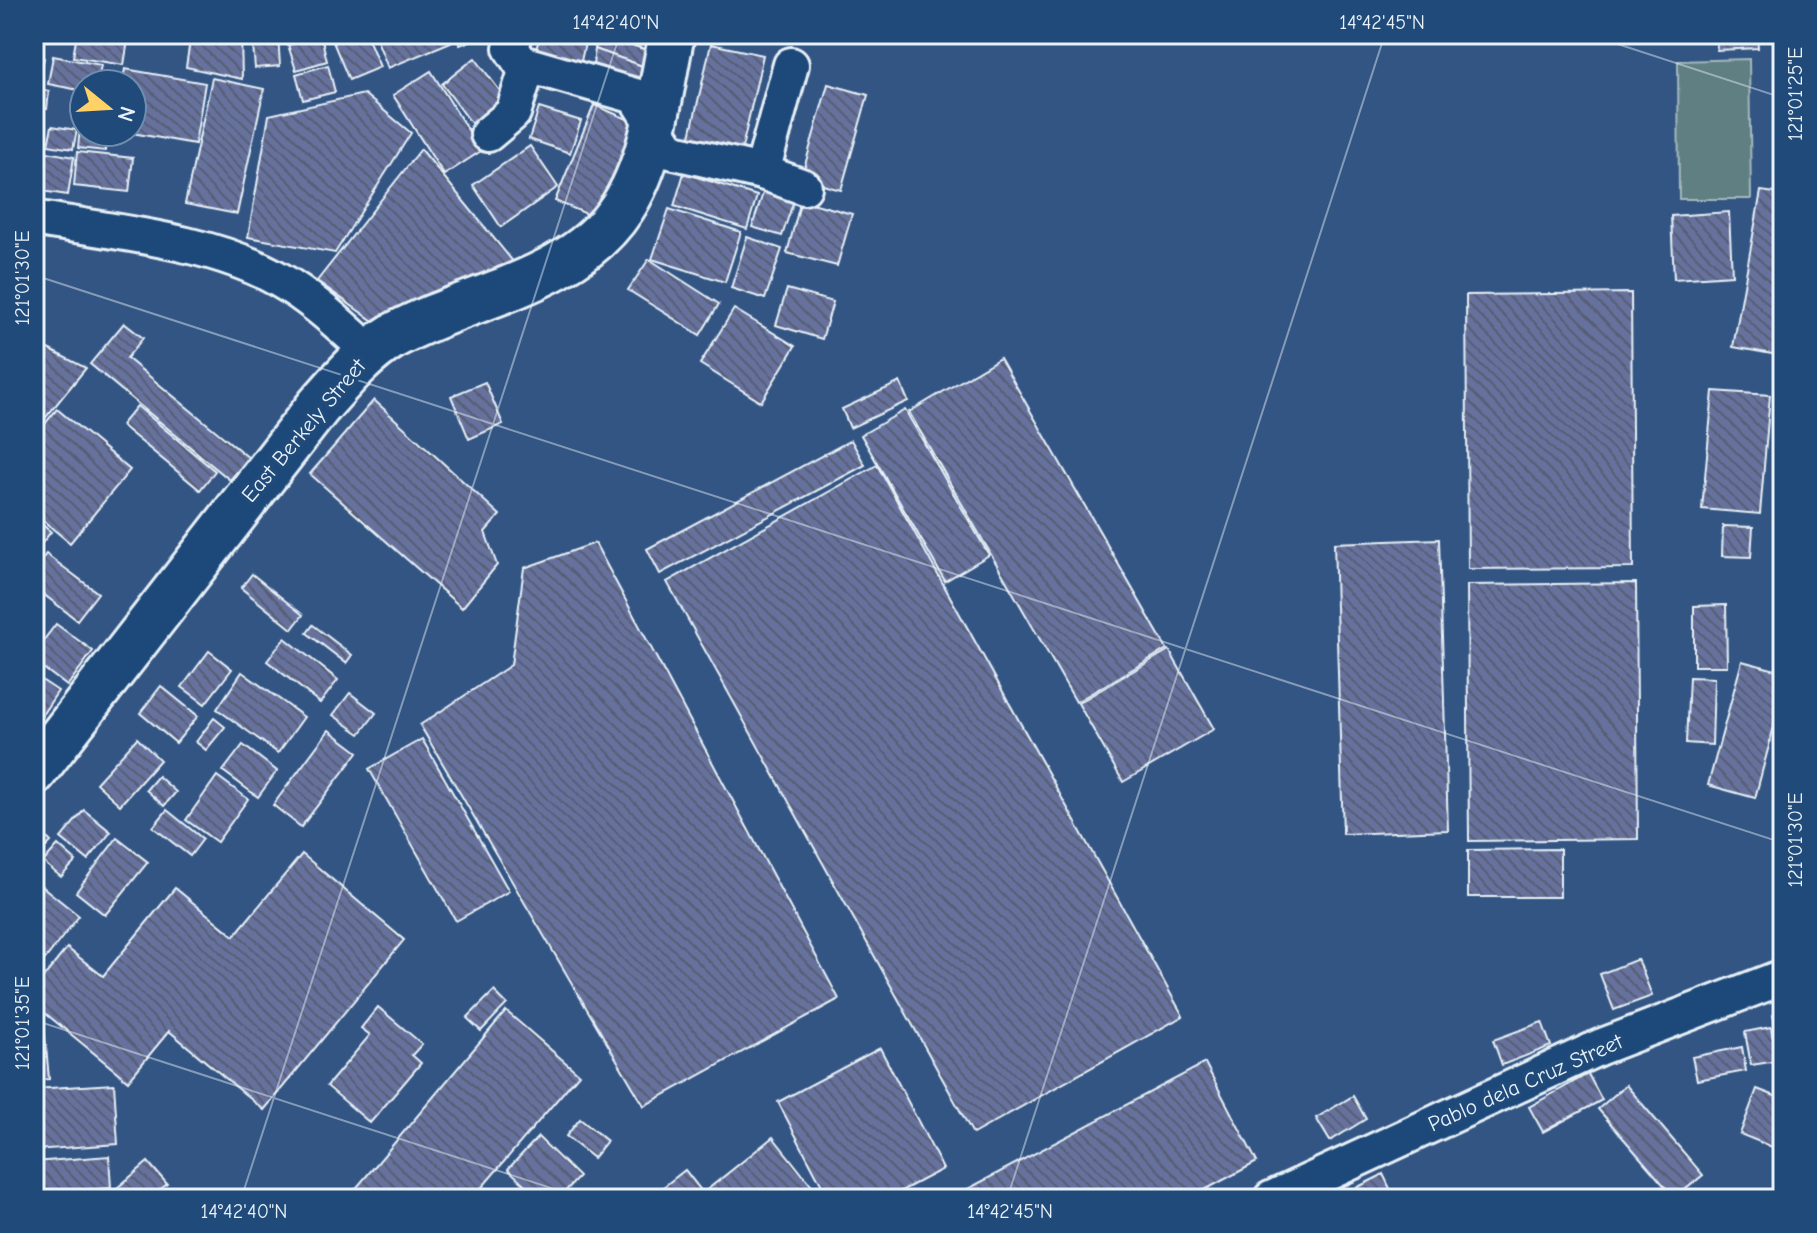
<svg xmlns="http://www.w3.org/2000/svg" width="1817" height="1233" font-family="'Comic Neue',sans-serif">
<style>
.park{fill:#5f7f83;stroke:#a4b8be;stroke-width:2}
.building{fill:url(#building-back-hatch);stroke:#e8f1f8;stroke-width:2}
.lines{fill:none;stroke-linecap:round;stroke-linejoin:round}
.street-casing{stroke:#e8f1f8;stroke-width:40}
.secondary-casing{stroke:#e8f1f8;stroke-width:50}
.street{stroke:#1f4a7a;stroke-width:34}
.secondary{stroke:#1f4a7a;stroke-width:44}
.ticks{fill:none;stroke:#e8f1f8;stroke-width:2;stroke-opacity:0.45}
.labels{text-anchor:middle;stroke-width:8;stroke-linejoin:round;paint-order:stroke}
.street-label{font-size:22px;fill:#e8f1f8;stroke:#1f4a7a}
.neatline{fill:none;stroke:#e8f1f8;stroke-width:3}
.ticks-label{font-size:20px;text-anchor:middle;fill:#e8f1f8}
</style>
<defs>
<pattern id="building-back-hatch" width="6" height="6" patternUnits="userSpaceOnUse" patternTransform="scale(2)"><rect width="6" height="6" fill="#66729d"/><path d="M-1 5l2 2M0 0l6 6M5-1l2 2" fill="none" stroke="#565d74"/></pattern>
</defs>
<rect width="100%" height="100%" fill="#335584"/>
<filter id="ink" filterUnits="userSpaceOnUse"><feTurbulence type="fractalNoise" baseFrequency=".0125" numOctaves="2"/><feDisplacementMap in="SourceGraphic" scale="16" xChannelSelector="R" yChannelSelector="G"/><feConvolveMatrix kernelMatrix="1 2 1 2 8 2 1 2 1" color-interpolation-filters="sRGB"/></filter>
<g filter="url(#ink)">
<!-- park -->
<polygon class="park" points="1749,59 1751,199 1679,199 1678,61"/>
<!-- building -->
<g class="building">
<polygon points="77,34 129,34 124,65 73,57"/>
<polygon points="137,34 184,34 183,43"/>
<polygon points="191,34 241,34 242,79 186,67"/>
<polygon points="252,34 278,34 280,66 255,68"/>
<polygon points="337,34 366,34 380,67 349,80 331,37"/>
<polygon points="448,34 451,42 388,68 375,35"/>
<polygon points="455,34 487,34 460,45"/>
<polygon points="540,34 587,34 581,61 536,50"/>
<polygon points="596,34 650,51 648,68 595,49"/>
<polygon points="601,34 651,34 650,51"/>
<polygon points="1716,34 1757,34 1758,48 1717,50"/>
<polygon points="321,36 327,61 296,70 288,45"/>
<polygon points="711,44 763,55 740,157 688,145"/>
<polygon points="595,49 648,68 645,84 593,65"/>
<polygon points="34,56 44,58 38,88 34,87"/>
<polygon points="53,56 101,65 97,84 84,84 84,91 48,84"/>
<polygon points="475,58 512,107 478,132 442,84"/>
<polygon points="328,65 335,92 303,100 296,74"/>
<polygon points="125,69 205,83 195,144 126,132 132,132 132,84 122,84"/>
<polygon points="431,71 481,151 444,175 393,95"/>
<polygon points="212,78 264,89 237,214 185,204"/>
<polygon points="828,84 868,95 841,190 801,179"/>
<polygon points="34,88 49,91 47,109 34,107"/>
<polygon points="364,94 411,133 335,253 248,237 269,115"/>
<polygon points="594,105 637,123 599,219 555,201"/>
<polygon points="82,107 84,132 106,132 105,151 78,148"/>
<polygon points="539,108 581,121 570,153 529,139"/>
<polygon points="34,113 43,114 37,144 34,144"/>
<polygon points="52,126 77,130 73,149 48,145"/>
<polygon points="530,146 558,187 501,227 473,185"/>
<polygon points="421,149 515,264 376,323 317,281"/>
<polygon points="42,151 74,157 68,195 35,190"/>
<polygon points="77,152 133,158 129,192 74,186"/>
<polygon points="684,173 757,196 747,229 674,206"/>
<polygon points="765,187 795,197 782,236 752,227"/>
<polygon points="1761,191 1783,194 1783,325 1778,355 1733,347"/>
<polygon points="801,200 852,214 837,266 787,253"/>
<polygon points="669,209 741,232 725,282 652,259"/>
<polygon points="1729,212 1732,275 1674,279 1671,216"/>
<polygon points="747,237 782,249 765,299 731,288"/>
<polygon points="649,259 719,304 700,335 628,290"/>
<polygon points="787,289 833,302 822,339 776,325"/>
<polygon points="1631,293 1633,568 1468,569 1466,295"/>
<polygon points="734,309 795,346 761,402 700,364"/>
<polygon points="124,323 143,338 127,358 249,458 230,480 90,364"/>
<polygon points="34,342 86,368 34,432"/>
<polygon points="1000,358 1167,649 1076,702 909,412"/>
<polygon points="485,382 503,424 469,439 451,396"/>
<polygon points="900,382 908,401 850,428 842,409"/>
<polygon points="1713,391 1770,395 1760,514 1702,509"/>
<polygon points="374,400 500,515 485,532 497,565 462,608 310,474"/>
<polygon points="137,406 215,471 200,490 121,425"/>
<polygon points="57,409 130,470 70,543 34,513 34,437"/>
<polygon points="905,410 989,555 945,581 861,435"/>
<polygon points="851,440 865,465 660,574 647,549"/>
<polygon points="877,465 1183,1016 973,1134 667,582"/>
<polygon points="34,518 51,532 34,553"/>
<polygon points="1723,526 1753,527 1751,557 1722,556"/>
<polygon points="1439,539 1448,830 1343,834 1334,543"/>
<polygon points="595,543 839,999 644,1106 420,725 511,665 524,568"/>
<polygon points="46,554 98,593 77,620 34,587 34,570"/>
<polygon points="252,574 303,615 292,629 241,588"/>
<polygon points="1636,583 1638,839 1469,841 1467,585"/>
<polygon points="1726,605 1727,666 1694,666 1694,606"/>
<polygon points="56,624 93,651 67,686 34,661 34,653"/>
<polygon points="313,625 352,655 346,663 307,633"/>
<polygon points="285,638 338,680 320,703 267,661"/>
<polygon points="1169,650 1214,729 1123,782 1078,703"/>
<polygon points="209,651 232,669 205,704 182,687"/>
<polygon points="1742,661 1783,672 1783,693 1755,798 1708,785"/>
<polygon points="242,672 304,717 278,753 217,709"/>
<polygon points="34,675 58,691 34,727"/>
<polygon points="1689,677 1714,678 1712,745 1686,743"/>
<polygon points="161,686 198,716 176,743 140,713"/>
<polygon points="350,693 376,713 360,734 333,715"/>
<polygon points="214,718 225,727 206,750 196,742"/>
<polygon points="329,730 358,752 301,827 273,805"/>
<polygon points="137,738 160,760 120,805 96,783"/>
<polygon points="422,739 509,891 456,921 369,769"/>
<polygon points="243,745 277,771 258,797 223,771"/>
<polygon points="158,776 176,792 164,806 146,790"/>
<polygon points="217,776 248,799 217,842 186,820"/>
<polygon points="84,810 111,832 88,860 61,838"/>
<polygon points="167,810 203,839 190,856 153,827"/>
<polygon points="35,826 51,842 36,857 34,855"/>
<polygon points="117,838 148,862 105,915 76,892"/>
<polygon points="58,845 76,861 61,877 43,862"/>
<polygon points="1560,849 1560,897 1468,897 1468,850"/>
<polygon points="302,854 404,940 264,1110 169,1031 128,1081 34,1004 34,989 67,948 103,976 175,888 234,936"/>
<polygon points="38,883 79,916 34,973 34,888"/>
<polygon points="1638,959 1652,996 1614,1010 1600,974"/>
<polygon points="494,991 507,1004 481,1031 467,1018"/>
<polygon points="378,1007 422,1044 412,1055 421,1063 370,1123 327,1086 370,1035 361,1028"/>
<polygon points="506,1011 579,1074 472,1199 347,1199"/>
<polygon points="1783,1013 1783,1053 1781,1054 1773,1015"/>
<polygon points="1542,1022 1551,1046 1502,1065 1493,1040"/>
<polygon points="44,1025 49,1079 34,1080 34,1026"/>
<polygon points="1771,1027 1777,1061 1751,1065 1745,1032"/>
<polygon points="1742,1047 1746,1071 1697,1080 1692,1057"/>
<polygon points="880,1048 943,1169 886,1199 829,1199 778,1102"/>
<polygon points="1205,1063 1257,1162 1188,1199 949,1199"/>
<polygon points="1588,1074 1602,1100 1543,1132 1529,1107"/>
<polygon points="114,1084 118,1144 34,1150 34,1089"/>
<polygon points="1626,1085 1703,1175 1675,1198 1598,1109"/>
<polygon points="1757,1089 1783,1099 1782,1151 1740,1134"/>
<polygon points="1353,1096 1366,1119 1330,1141 1316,1118"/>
<polygon points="580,1119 607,1141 593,1158 566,1136"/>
<polygon points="538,1137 579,1177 558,1199 540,1199 508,1169"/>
<polygon points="773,1137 822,1199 648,1199 685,1170 703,1193"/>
<polygon points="109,1156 111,1188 34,1194 34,1162"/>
<polygon points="148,1162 167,1184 149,1199 104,1199"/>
<polygon points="1383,1174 1395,1199 1334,1199 1378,1177"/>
</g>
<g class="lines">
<defs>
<g id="street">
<polyline points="515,34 511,48 521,63 635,96 670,151 762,172 804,187"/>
<polyline points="488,134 513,113 528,65"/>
<polyline points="762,172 791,65"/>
<path d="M 34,218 C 110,232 211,240 278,279 C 312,298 341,326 370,352"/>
<polyline points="1271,1199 1600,1047 1783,977"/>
</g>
<path id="secondary" d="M 34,772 L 318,407 C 341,381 363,354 393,336 C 467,295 573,284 622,208 C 654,160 660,90 672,34"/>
</defs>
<!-- street casing -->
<use href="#street" class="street-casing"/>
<!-- secondary casing -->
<use href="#secondary" class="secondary-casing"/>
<!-- street -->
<use href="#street" class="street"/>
<!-- secondary -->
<use href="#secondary" class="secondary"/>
</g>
</g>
<!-- ticks -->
<path class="ticks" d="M 1587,34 L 1783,98M 34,275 L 1783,843M 34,1020 L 585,1199M 241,1199 L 620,34M 1007,1199 L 1385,34M 1772,1199 L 1783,1167"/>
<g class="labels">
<!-- street labels -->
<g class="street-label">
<text transform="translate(303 430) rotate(-50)" y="8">East Berkely Street</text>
<text transform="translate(1525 1082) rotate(-24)" y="8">Pablo dela Cruz Street</text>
</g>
</g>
<!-- margin -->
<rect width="1817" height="1233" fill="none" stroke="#1f4a7a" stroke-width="88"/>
<!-- north arrow -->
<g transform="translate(108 108) rotate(108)"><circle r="38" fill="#1f4a7a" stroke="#6f8dac" stroke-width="2"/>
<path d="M0-6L14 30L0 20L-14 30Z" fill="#ffd166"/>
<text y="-12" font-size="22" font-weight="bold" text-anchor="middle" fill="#e8f1f8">N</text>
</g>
<rect x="44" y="44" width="1729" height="1145" class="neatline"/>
<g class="ticks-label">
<text x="616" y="29">14°42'40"N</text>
<text x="1382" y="29">14°42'45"N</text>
<text transform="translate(1795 94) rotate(-90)" y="7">121°01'25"E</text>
<text transform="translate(22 278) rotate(-90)" y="7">121°01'30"E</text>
<text transform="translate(1795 840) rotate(-90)" y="7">121°01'30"E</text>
<text transform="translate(22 1023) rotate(-90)" y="7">121°01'35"E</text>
<text x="244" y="1218">14°42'40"N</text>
<text x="1010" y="1218">14°42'45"N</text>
</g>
</svg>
